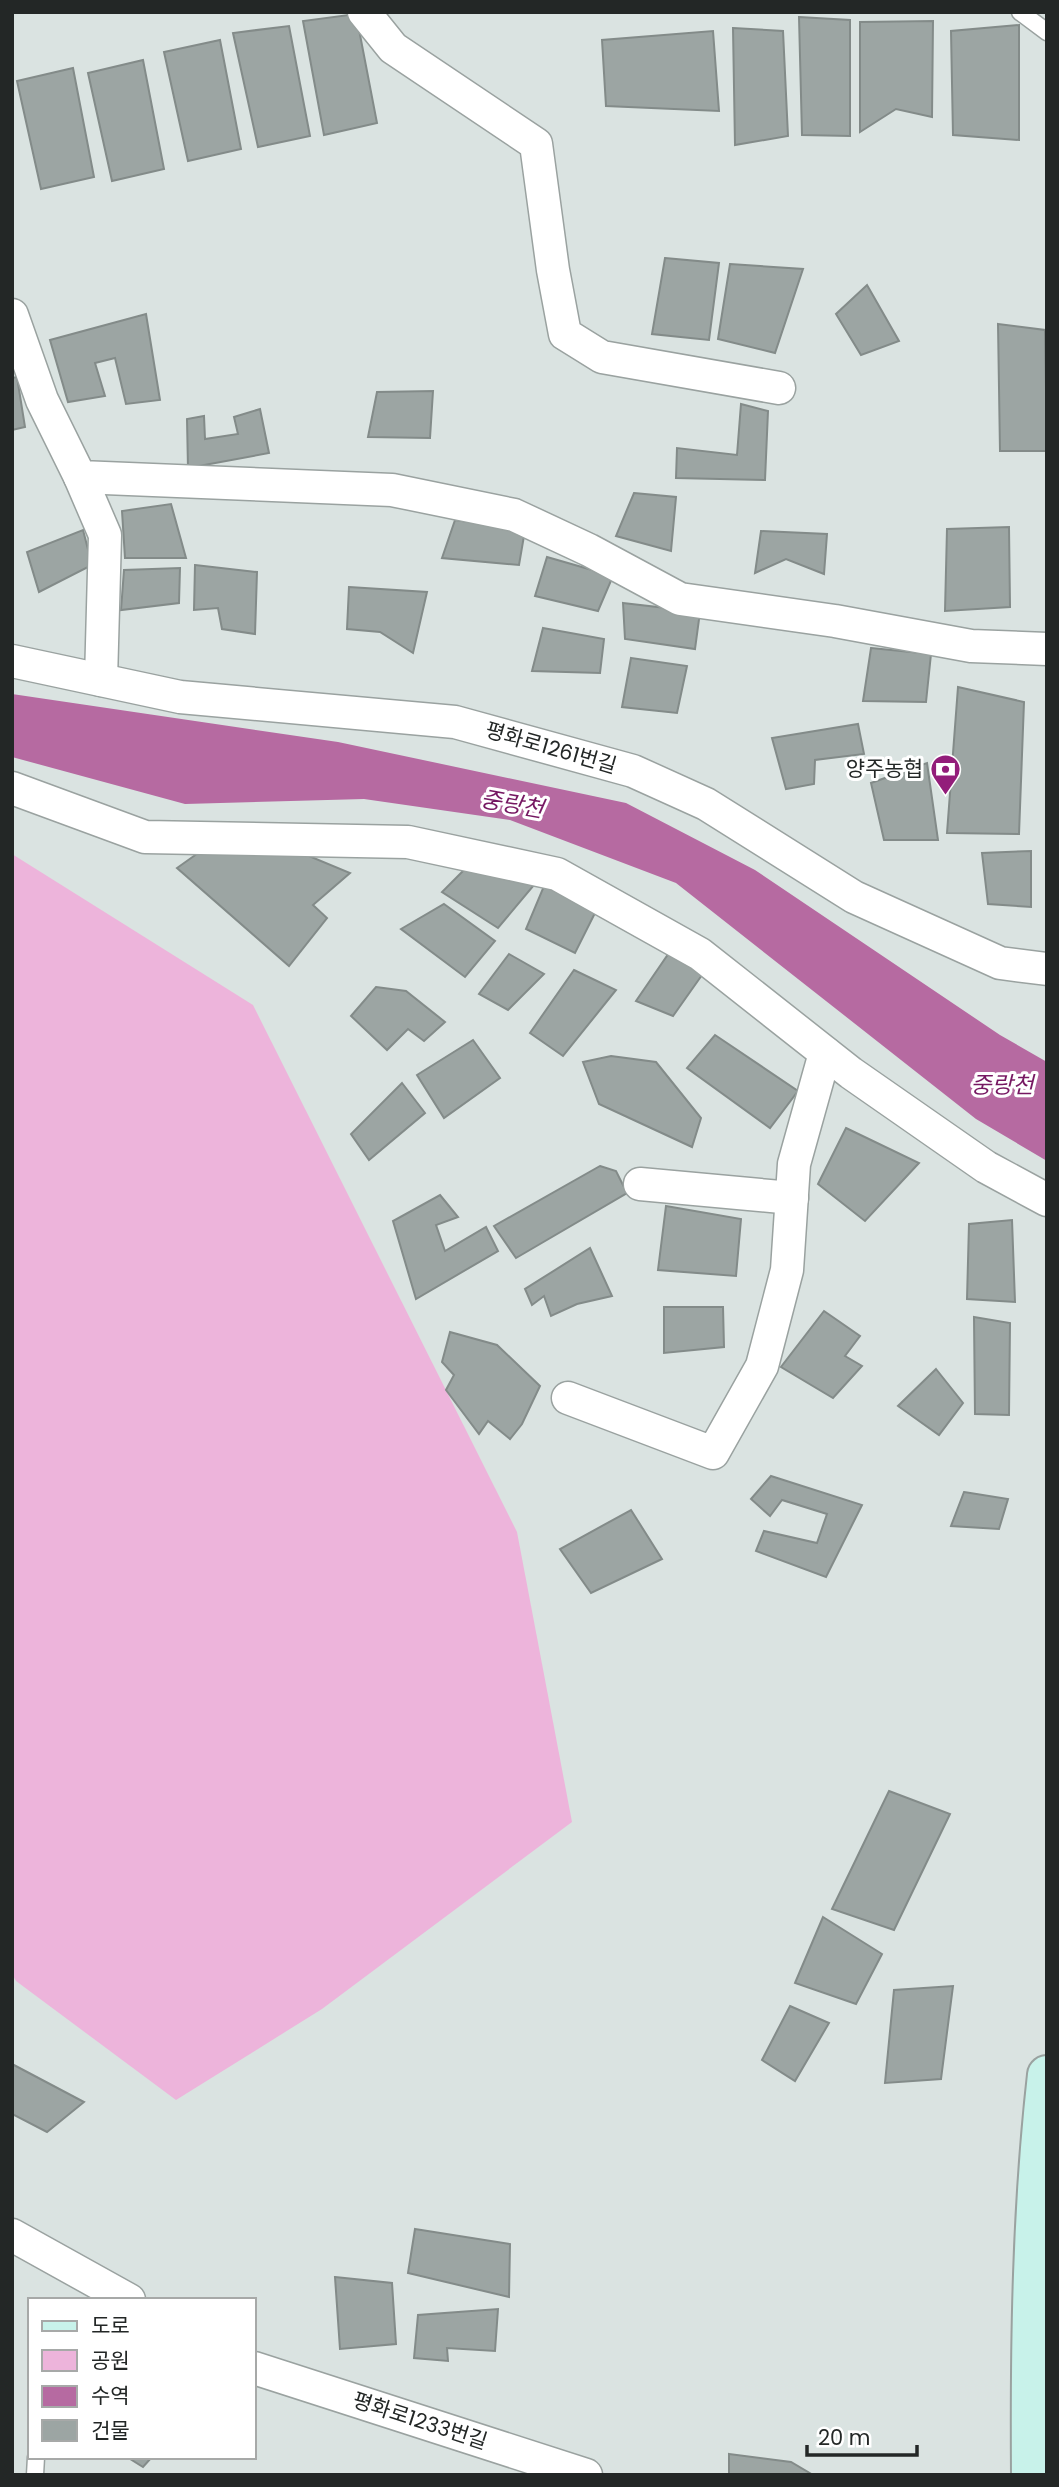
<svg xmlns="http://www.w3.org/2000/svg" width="1059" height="2487" font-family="Poppins,'Noto Sans KR',sans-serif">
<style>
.green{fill:#edb4db}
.water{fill:#b66aa1}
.building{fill:#9ca5a3;stroke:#838b89;stroke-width:2}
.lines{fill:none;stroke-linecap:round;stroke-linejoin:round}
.service-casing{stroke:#9aa2a0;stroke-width:19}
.minor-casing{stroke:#9aa2a0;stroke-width:35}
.secondary-casing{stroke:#9aa2a0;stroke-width:42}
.service{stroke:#fff;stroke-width:16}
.minor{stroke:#fff;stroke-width:32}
.secondary{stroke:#c8f2ea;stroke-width:38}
.labels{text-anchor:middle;stroke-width:6;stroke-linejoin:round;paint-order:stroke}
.street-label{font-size:21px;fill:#232726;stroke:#fff}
.poi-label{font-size:21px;fill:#232726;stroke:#fff;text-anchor:end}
.water-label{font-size:23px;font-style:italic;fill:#761862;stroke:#fff}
</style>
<rect width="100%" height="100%" fill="#dae3e1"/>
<!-- green -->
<polygon class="green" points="12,854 253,1005 517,1532 572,1822 322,2009 176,2100 16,1981 12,1974"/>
<!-- water -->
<polygon class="water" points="12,694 338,742 626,803 755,870 1000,1035 1047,1062 1047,1161 976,1119 676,883 510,820 364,799 185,804 12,757"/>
<!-- building -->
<g class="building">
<polygon points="356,14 377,123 324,135 303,21"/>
<polygon points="799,17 850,20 850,136 802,135"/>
<polygon points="933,21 932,117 896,109 860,132 860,22"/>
<polygon points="1019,25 1019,140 953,135 951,31"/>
<polygon points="289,26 310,136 258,147 233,33"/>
<polygon points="733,28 783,31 788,136 735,145"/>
<polygon points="713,31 719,111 606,106 602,40"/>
<polygon points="220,40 241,149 188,161 164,52"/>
<polygon points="143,60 164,169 112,181 88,73"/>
<polygon points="73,68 94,177 41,189 17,81"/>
<polygon points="665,258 719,263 709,340 652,334"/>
<polygon points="730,264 803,269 775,353 718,339"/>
<polygon points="867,285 899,341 861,355 836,314"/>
<polygon points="146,314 160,400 126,404 115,358 95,363 105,396 68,402 50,340"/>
<polygon points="998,324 1045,330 1047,451 1000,451"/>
<polygon points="17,377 25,427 12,430 12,378"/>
<polygon points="433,391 430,438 368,437 377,392"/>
<polygon points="741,404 768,411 765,480 676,478 677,448 737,455"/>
<polygon points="260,409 269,453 188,468 187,419 204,416 205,439 238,434 234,417"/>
<polygon points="634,493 676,497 671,551 616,536"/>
<polygon points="171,504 186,558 125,558 122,511"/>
<polygon points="455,520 525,530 519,565 442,558"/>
<polygon points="1009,527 1010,607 945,611 947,529"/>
<polygon points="83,530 92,565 39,592 27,552"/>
<polygon points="761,531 827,534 824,574 786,559 755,573"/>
<polygon points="547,557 613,576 598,611 535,596"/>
<polygon points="195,565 257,572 255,634 222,629 218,608 194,610"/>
<polygon points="180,568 179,603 121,610 124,570"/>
<polygon points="349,587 427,592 413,653 380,632 347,629"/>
<polygon points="623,603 700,612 695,649 625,639"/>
<polygon points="543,628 604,639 600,673 532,671"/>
<polygon points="871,648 931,654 926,702 863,701"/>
<polygon points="631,658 687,666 677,713 622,707"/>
<polygon points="958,687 1024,702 1019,834 947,833"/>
<polygon points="858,724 864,754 815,760 814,784 786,789 772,738"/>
<polygon points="927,763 938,840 884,840 871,783"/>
<polygon points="201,851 309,856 350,873 313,905 327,918 289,966 177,868"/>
<polygon points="1031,851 1031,907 988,904 982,853"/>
<polygon points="470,864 534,885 498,928 442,892"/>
<polygon points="544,886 597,909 575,953 526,929"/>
<polygon points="444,904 495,941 465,977 401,929"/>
<polygon points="671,950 702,975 673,1016 636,1001"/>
<polygon points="509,954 544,974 508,1010 479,994"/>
<polygon points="574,970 616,990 563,1056 530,1033"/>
<polygon points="376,987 406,991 445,1022 424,1041 408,1029 387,1050 351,1016"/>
<polygon points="715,1035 798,1091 770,1128 687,1068"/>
<polygon points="473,1040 500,1078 444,1118 417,1075"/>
<polygon points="611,1056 656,1062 701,1118 692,1147 599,1104 583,1062"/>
<polygon points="402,1083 425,1113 369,1160 351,1134"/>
<polygon points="846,1128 919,1163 865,1221 818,1184"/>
<polygon points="600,1166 616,1171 627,1193 516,1258 494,1226"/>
<polygon points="440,1195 458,1217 436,1225 445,1251 486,1227 498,1251 416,1299 393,1221"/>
<polygon points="666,1206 741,1219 736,1276 658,1270"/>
<polygon points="1012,1220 1015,1302 967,1299 969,1224"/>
<polygon points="590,1248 612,1296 577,1304 551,1316 544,1296 532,1305 525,1289"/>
<polygon points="664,1307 723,1307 724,1347 664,1353"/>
<polygon points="824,1311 860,1336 845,1356 862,1366 833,1398 781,1367"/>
<polygon points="974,1317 1010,1323 1009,1415 975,1414"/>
<polygon points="450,1332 497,1345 540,1386 522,1424 510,1439 488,1421 479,1434 446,1390 454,1375 442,1362"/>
<polygon points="936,1369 963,1403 939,1435 898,1406"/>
<polygon points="771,1476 862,1505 826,1577 756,1551 764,1531 817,1543 827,1514 782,1500 770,1516 751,1499"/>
<polygon points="964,1492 1008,1499 999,1529 951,1526"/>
<polygon points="631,1510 662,1559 591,1593 560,1549"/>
<polygon points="889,1791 950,1814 894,1930 832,1909"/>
<polygon points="823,1917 882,1954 856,2004 795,1983"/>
<polygon points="953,1986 941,2079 885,2083 894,1990"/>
<polygon points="790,2006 829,2023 795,2081 762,2060"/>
<polygon points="12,2064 84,2102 47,2132 12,2114"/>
<polygon points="415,2229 510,2244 509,2297 408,2273"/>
<polygon points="335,2277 392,2283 396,2344 340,2349"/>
<polygon points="498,2309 495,2351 447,2348 448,2361 414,2358 418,2315"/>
<polygon points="729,2454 791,2462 813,2475 729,2475"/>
<polygon points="127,2457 152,2457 143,2467"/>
</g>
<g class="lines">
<defs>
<g id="service">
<polyline points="1020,12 1047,32"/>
<polyline points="35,2475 36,2457"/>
</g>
<g id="minor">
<polyline points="364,12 393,48 536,144 553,270 565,334 602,357 779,388"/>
<polyline points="12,315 42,400 80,477 392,490 514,515 589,550 680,599 835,621 971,646 1047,649"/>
<polyline points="80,477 105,535 101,680"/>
<polyline points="12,661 180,697 455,722 633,771 706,804 854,897 1000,963 1047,969"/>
<polyline points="12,788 145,837 408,842 557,874 700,954 851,1073 986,1167 1047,1200"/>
<polyline points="640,1184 792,1198"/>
<polyline points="568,1398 713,1453 762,1366 787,1270 794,1164 825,1053"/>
<polyline points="12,2235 129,2300"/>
<polyline points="254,2368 586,2475"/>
</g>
<path id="secondary" d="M 1031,2475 C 1030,2341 1032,2208 1047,2075"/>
</defs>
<!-- service casing -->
<use href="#service" class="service-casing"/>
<!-- minor casing -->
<use href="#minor" class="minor-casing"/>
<!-- secondary casing -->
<use href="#secondary" class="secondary-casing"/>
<!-- service -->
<use href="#service" class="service"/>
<!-- minor -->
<use href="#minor" class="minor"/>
<!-- secondary -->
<use href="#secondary" class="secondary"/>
</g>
<!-- icons -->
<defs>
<symbol id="bank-pin" viewBox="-11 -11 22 30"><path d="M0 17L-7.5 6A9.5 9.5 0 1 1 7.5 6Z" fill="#931d7a" stroke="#fff"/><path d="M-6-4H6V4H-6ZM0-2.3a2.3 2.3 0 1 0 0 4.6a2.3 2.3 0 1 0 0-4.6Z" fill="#fff"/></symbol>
</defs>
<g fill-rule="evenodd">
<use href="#bank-pin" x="928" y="752" width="35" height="47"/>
</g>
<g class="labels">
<!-- street labels -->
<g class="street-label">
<text transform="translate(551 748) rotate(16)" y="7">평화로1261번길</text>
<text transform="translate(420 2421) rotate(18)" y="7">평화로1233번길</text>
</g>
<!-- poi labels -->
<g class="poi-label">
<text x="923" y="776">양주농협</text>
</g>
<!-- water labels -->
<g class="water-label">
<text transform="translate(512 804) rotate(10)" y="8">중랑천</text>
<text x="1002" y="1093">중랑천</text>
</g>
</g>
<!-- border -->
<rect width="1059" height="2487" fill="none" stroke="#232726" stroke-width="28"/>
<!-- legend -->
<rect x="28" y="2298" width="228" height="161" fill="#ffffff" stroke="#a7a9a8" stroke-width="2"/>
<rect x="42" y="2321" width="35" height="10" fill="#c8f2ea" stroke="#a7a9a8" stroke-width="2"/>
<text x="91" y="2333" font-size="21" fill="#232726">도로</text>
<rect x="42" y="2350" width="35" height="21" fill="#edb4db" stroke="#a7a9a8" stroke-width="2"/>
<text x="91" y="2368" font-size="21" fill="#232726">공원</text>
<rect x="42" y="2386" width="35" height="21" fill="#b66aa1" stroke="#a7a9a8" stroke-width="2"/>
<text x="91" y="2403" font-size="21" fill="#232726">수역</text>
<rect x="42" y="2420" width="35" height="21" fill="#9ca5a3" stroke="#a7a9a8" stroke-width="2"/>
<text x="91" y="2438" font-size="21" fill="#232726">건물</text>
<!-- scale -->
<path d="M807 2445v10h110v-10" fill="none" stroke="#232726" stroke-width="3.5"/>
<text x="818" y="2445" font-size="21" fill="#232726" stroke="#ffffff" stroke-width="5" paint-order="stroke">20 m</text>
</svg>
